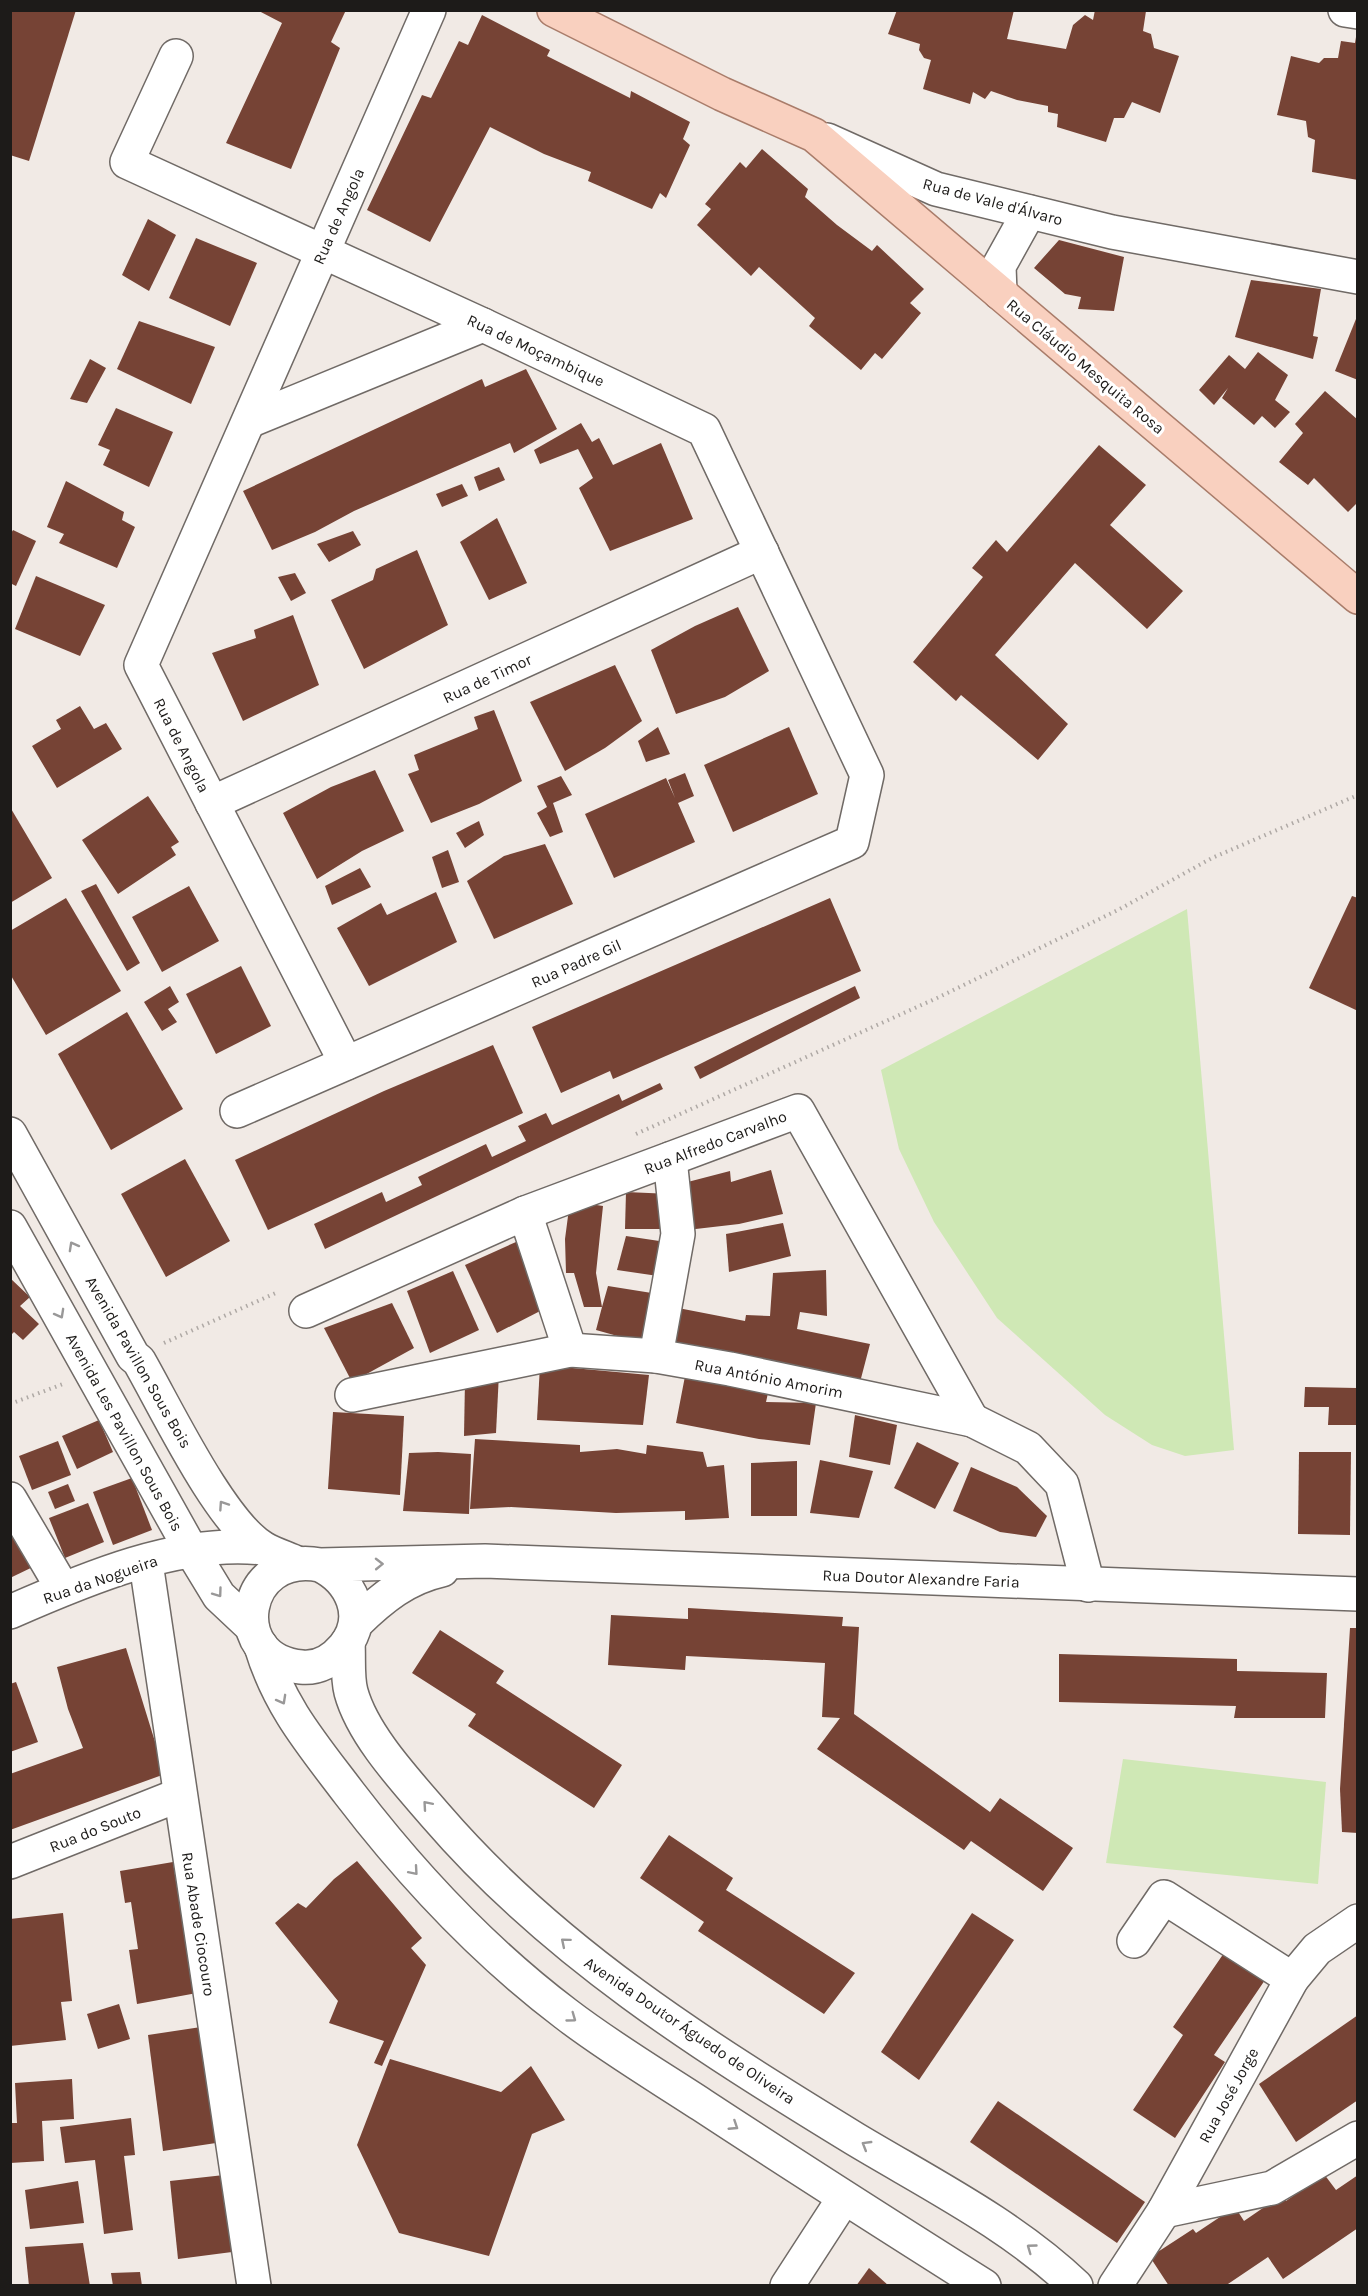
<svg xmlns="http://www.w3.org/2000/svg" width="1368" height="2296" font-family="Karla,sans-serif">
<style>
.green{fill:#cfe8b5}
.building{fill:#764335}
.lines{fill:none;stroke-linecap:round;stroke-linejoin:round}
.minor-casing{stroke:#706a66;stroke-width:36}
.major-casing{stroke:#a97c6a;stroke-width:36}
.path{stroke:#afa9a5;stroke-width:4;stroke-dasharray:1.5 4.5;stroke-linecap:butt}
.minor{stroke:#fff;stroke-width:33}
.major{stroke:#f9d0bf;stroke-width:33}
.oneway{stroke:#999898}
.labels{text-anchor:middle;stroke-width:6;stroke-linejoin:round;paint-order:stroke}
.street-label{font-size:16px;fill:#1d1b19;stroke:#fff}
</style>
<rect width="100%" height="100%" fill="#f1eae5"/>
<!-- green -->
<g class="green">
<polygon points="1187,909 1234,1450 1185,1456 1152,1445 1105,1415 997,1318 934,1222 899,1149 881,1070"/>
<polygon points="1123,1759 1326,1782 1318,1884 1106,1863"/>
</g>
<!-- building -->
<g class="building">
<polygon points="10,10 76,10 29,161 10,155"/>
<polygon points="257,10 346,10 331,42 340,48 291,169 226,143 282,23"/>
<polygon points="897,10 1014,10 1007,39 1066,49 1073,25 1085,15 1093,20 1095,10 1146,11 1143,31 1151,34 1154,48 1179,56 1160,113 1132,102 1124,118 1114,118 1106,142 1057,127 1058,114 1048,112 1048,106 1017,100 991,91 985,99 973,92 970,104 923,89 931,60 924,58 919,50 920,44 888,34"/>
<polygon points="482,15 550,50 547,56 630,98 631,91 690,122 683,139 690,145 666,198 660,193 652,209 588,181 591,172 544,154 490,127 430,242 367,210 422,95 431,98 459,41 468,45"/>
<polygon points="1356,37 1358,37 1358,180 1312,172 1315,140 1308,137 1306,121 1277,115 1291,56 1319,63 1324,58 1338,58 1341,41 1355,43"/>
<polygon points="762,149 808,189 805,197 837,225 872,251 877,245 924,289 910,303 921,313 882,359 875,353 861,370 809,326 815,318 759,267 751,276 697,225 711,209 705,204 740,162 746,168"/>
<polygon points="148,219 176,235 149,291 122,275"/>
<polygon points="196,238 257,263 230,326 169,298"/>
<polygon points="1059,240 1124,257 1114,311 1078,309 1081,297 1065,294 1034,268"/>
<polygon points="1251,280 1321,289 1313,336 1318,337 1313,359 1235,337"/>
<polygon points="1358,314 1358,380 1335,371"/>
<polygon points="139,321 215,347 191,404 117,369"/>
<polygon points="1258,352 1288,375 1275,400 1290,412 1275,428 1262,416 1254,425 1222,398 1228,388 1214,405 1199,390 1229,355 1245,369"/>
<polygon points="90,359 106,368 87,403 70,399"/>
<polygon points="526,369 557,429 514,453 510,443 354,511 315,532 272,550 243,491 482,379 485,387"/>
<polygon points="1325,391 1358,420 1358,502 1348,512 1314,478 1308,485 1279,462 1303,433 1295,424"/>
<polygon points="116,408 173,432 149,487 103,465 110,450 98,445"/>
<polygon points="581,423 592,442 599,438 613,465 661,443 693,519 610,551 579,488 593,478 578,449 540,464 534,450"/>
<polygon points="1099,445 1146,485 1110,525 1183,591 1147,629 1075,563 995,655 1068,724 1038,760 961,695 956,701 913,662 983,577 972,568 996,540 1007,552"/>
<polygon points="499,467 505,480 479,491 474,477"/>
<polygon points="66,481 124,512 122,520 135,527 117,568 59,543 64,534 47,527"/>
<polygon points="462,484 468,496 442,507 436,494"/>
<polygon points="497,518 527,583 489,600 460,542"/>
<polygon points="13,530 36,541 16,586 10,583 10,535"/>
<polygon points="353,531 361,545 329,562 317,544"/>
<polygon points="417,550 448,625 364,669 331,600 373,580 376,569"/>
<polygon points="295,573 306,593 291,601 278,577"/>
<polygon points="36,576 105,605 80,656 15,629"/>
<polygon points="738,607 769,671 725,697 676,714 651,650 695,626"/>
<polygon points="293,615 319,685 243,721 212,653 256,638 254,630"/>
<polygon points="615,665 642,721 605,748 565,771 530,702"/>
<polygon points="80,706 94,729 106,723 122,749 57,788 32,746 61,729 56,720"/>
<polygon points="494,710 522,781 479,804 431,823 408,774 419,770 414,755 478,729 474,717"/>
<polygon points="658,727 670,754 646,762 638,741"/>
<polygon points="789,727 818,794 733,832 704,765"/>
<polygon points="375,770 404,831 362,851 317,879 283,813 331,787"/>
<polygon points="685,773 694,796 678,803 695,842 614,878 585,814 666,778 675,798 668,780"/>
<polygon points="561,776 572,795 553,803 563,832 550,837 537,813 547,807 537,786"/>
<polygon points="148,796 179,842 171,847 176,855 118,894 82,840"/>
<polygon points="10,807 52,878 10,903"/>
<polygon points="479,821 484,835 465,848 456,833"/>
<polygon points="545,844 573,904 494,939 467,881 504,856"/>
<polygon points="448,850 459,882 442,888 432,857"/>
<polygon points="360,868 371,887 332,905 325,886"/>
<polygon points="96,884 140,963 127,971 81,891"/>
<polygon points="189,886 219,941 162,972 132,917"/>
<polygon points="436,892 457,942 369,986 337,928 381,903 387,915"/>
<polygon points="1352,896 1358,898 1358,1011 1309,988"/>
<polygon points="66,898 121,991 46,1035 10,974 10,931"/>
<polygon points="830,898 861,971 613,1079 610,1071 561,1093 532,1027"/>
<polygon points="241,966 271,1026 216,1054 186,994"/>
<polygon points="170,986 179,1002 168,1009 177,1022 162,1031 144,1002"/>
<polygon points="855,986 860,998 700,1079 694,1067"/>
<polygon points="127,1012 183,1109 111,1150 58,1054"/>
<polygon points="493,1045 523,1113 268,1230 235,1160 384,1091"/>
<polygon points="660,1083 663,1089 325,1249 314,1224 382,1192 386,1202 422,1185 418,1177 486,1144 492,1157 526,1141 518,1126 546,1113 552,1125 619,1094 622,1101"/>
<polygon points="185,1159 230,1241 166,1277 121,1194"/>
<polygon points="771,1170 783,1214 739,1224 687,1230 680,1184 730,1171 731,1182"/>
<polygon points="626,1192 671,1194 667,1229 625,1229"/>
<polygon points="570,1201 603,1206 596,1273 602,1307 608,1286 658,1294 646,1344 596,1330 602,1307 584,1307 574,1273 566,1273 565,1239"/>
<polygon points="783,1223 791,1256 729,1272 726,1234"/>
<polygon points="626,1236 666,1242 658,1276 617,1270"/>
<polygon points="516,1242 546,1308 497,1333 465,1265"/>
<polygon points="826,1270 827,1316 800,1312 797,1329 870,1344 859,1386 666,1347 673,1307 745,1321 746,1315 770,1316 773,1273"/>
<polygon points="453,1271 479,1330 430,1353 407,1291"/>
<polygon points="10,1278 30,1297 20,1306 39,1324 23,1340 14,1332 10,1336"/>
<polygon points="392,1303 414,1348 352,1382 324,1328"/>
<polygon points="540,1365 649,1375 643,1425 537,1420"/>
<polygon points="686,1371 768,1393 766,1402 816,1403 810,1445 759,1439 676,1423"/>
<polygon points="499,1373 496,1433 464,1436 465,1380"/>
<polygon points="1305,1387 1357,1388 1356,1425 1328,1425 1329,1407 1304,1407"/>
<polygon points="333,1412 404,1416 400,1495 328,1489"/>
<polygon points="855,1415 897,1425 890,1465 849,1457"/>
<polygon points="99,1420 113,1452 77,1469 62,1436"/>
<polygon points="475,1439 580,1445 580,1452 617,1449 646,1454 647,1445 703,1452 707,1467 724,1465 729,1518 685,1520 685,1511 616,1513 511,1507 470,1509"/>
<polygon points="58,1441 71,1475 32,1490 19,1456"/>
<polygon points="917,1442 959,1463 935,1509 894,1488"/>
<polygon points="438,1452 471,1454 469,1514 403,1511 409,1453"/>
<polygon points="1299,1452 1351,1452 1350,1535 1298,1534"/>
<polygon points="820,1460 873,1471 859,1518 810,1513"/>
<polygon points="797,1461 797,1516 751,1516 751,1463"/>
<polygon points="971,1467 1017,1487 1047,1516 1036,1537 1000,1532 953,1511"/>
<polygon points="132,1478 152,1530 113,1545 93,1492"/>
<polygon points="68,1484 75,1501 55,1509 48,1492"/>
<polygon points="88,1503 104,1542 65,1558 49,1518"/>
<polygon points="10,1526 39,1564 10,1578"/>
<polygon points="688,1608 843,1617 842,1626 859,1627 854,1714 990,1812 1000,1798 1073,1848 1043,1891 971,1841 964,1850 817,1749 840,1718 822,1717 825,1663 686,1656 685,1670 608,1665 611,1615 688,1619"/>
<polygon points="1350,1628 1358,1628 1358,1833 1342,1832 1340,1789"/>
<polygon points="440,1630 504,1671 496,1683 622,1765 594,1808 468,1726 476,1714 412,1673"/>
<polygon points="126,1648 165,1774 10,1830 10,1774 83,1748 68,1709 57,1667"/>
<polygon points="1059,1654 1237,1659 1237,1671 1327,1673 1325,1718 1234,1718 1236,1706 1059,1702"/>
<polygon points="16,1682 38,1742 10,1752 10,1684"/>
<polygon points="669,1835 733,1878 726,1890 855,1973 824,2014 698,1931 704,1922 640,1878"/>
<polygon points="357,1861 422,1938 411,1948 426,1965 382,2066 374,2063 384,2041 329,2023 338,2001 275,1923 298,1903 306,1908 334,1879"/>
<polygon points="173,1862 178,1894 187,1893 197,1993 137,2004 129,1950 138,1949 131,1902 125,1903 120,1871"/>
<polygon points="63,1913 72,2001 61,2002 66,2040 10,2046 10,1919"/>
<polygon points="972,1913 1014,1940 919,2080 881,2052"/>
<polygon points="1224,1953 1265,1980 1214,2055 1225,2062 1175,2138 1133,2110 1183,2035 1173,2027"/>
<polygon points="119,2004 130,2039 98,2049 87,2014"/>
<polygon points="1358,2015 1358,2100 1296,2142 1259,2084"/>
<polygon points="201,2027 216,2143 163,2151 148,2035"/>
<polygon points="390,2059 501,2092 531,2066 565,2120 532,2134 489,2256 399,2233 357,2145"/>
<polygon points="72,2079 74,2119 42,2121 44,2161 10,2163 10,2123 17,2123 15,2083"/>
<polygon points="998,2101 1145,2202 1117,2243 970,2142"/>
<polygon points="131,2118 135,2155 124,2156 133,2230 104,2234 95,2160 65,2163 60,2127"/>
<polygon points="1324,2174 1336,2190 1358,2175 1358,2228 1283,2279 1268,2257 1225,2286 1169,2286 1150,2257 1193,2229 1196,2233 1235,2207 1244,2221 1282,2195 1286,2201"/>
<polygon points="224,2175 232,2252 178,2259 170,2181"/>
<polygon points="78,2181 84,2223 30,2229 25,2190"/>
<polygon points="83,2243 90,2286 29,2286 25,2247"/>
<polygon points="869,2268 889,2286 856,2286"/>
<polygon points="140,2272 142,2286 113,2286 111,2273"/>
</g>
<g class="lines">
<defs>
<g id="minor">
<polyline points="1345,10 1358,12"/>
<polyline points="176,56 127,162 483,325 704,430 867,775 852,842 237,1111"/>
<polyline points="827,140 936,189 1112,232 1358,277"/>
<polyline points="1000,293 999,266 1029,212"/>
<polyline points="249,421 483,325"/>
<polyline points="212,803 762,552"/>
<polyline points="346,1063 141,665 429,10"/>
<path d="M 10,1134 L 133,1356 L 139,1361 C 166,1408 220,1522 263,1548 C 273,1554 286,1558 297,1563"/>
<polyline points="525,1213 570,1350"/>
<polyline points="10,1227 191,1550 219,1596 252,1627"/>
<polyline points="306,1311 525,1213 798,1111 972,1420"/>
<polyline points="656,1356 678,1234 670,1159"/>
<polyline points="352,1395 570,1350 656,1356 730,1369 972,1420 1028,1448 1062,1484 1088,1585"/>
<polyline points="10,1499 63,1589"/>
<polyline points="146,1563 254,2286"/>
<path d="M 320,1565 C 351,1580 369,1617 344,1647 C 333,1660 318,1669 301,1667 C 224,1659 242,1550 320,1565 L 485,1561 L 1358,1594"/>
<path d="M 10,1612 C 85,1579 179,1539 262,1548"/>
<path d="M 356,1623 C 382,1598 406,1578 442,1570"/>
<path d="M 348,1642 C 349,1659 347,1677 351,1692 C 363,1736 407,1782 436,1816 C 553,1952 703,2046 855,2139 C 930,2184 1012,2225 1076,2286"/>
<path d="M 261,1646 C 279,1706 312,1744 349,1793 C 411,1874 484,1952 566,2014 C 609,2047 656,2075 702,2105 C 795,2166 889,2226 984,2286"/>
<polyline points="10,1862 179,1795"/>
<polyline points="1134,1941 1164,1897 1292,1979"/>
<polyline points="1164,2211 1272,2188 1358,2138"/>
<polyline points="787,2286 844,2198"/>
<polyline points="1115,2286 1164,2211 1292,1979 1317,1949 1358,1921"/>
</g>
<polyline id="major" points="554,10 722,94 814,135 1358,597"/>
</defs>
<!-- minor casing -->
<use href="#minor" class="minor-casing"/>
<!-- major casing -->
<use href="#major" class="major-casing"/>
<!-- path -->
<g class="path">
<polyline points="636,1134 937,998 1118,910 1212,858 1358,795"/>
<polyline points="164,1343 278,1292"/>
<polyline points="10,1404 63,1384"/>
</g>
<!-- minor -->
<use href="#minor" class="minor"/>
<!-- major -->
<use href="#major" class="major"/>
</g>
<!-- one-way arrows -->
<defs><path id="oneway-chevron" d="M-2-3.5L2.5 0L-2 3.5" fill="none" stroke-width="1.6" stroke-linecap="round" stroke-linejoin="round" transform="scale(1.5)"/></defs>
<g class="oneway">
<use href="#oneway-chevron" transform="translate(73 1246) rotate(-119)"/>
<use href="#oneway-chevron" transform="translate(60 1314) rotate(61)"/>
<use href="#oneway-chevron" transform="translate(223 1505) rotate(-124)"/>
<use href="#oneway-chevron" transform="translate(379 1564) rotate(-1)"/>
<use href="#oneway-chevron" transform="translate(218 1593) rotate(54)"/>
<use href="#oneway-chevron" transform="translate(282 1700) rotate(61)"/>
<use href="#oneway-chevron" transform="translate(427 1805) rotate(-131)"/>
<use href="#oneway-chevron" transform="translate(414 1871) rotate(49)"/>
<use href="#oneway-chevron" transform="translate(565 1942) rotate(-140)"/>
<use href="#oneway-chevron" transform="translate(572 2018) rotate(36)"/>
<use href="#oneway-chevron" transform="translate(734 2126) rotate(33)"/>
<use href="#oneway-chevron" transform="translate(866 2145) rotate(-149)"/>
<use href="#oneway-chevron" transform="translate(1031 2248) rotate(-144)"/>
</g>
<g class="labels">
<!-- street labels -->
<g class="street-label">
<text transform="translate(993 201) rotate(15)" y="6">Rua de Vale d'Álvaro</text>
<text transform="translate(338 216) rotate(-66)" y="6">Rua de Angola</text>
<text transform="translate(536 350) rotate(25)" y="6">Rua de Moçambique</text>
<text transform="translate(1086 366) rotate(40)" y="6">Rua Cláudio Mesquita Rosa</text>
<text transform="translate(487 678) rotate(-25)" y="6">Rua de Timor</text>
<text transform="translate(182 745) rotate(63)" y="6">Rua de Angola</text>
<text transform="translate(576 963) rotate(-24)" y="6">Rua Padre Gil</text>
<text transform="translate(715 1142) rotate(-21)" y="6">Rua Alfredo Carvalho</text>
<text transform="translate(139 1362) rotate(60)" y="6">Avenida Pavillon Sous Bois</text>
<text transform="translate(769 1378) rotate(11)" y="6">Rua António Amorim</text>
<text transform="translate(125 1432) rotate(61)" y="6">Avenida Les Pavillon Sous Bois</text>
<text transform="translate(921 1578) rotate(2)" y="6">Rua Doutor Alexandre Faria</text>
<text transform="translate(100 1579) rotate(-19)" y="6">Rua da Nogueira</text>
<text transform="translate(95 1829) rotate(-22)" y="6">Rua do Souto</text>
<text transform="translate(199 1924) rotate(81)" y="6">Rua Abade Ciocouro</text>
<text transform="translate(690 2030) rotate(34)" y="6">Avenida Doutor Águedo de Oliveira</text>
<text transform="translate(1228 2095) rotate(-61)" y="6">Rua José Jorge</text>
</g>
</g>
<!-- border -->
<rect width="1368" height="2296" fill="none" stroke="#1d1b19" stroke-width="24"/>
</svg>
